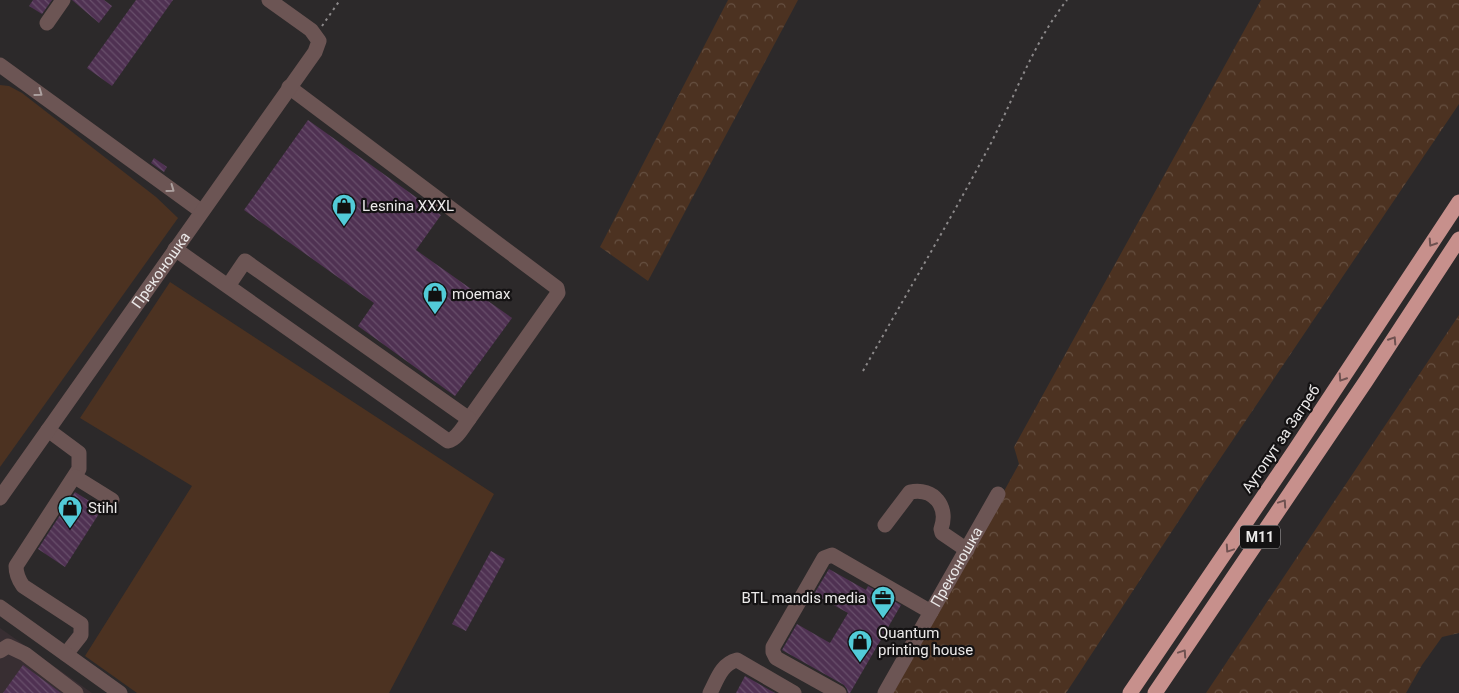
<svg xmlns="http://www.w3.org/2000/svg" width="1459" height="693" font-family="Roboto,sans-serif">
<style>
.built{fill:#382e32}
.grass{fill:#4c3221}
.forest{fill:url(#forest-crowns)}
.building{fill:url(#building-back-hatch)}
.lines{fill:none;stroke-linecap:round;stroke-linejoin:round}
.path{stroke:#8c898a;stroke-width:2;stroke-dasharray:2.5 4;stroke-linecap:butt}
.minor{stroke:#6c5554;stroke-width:15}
.highway{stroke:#c7908c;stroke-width:15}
.oneway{stroke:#aca09f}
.oneway2{stroke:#6e5150}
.labels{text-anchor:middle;stroke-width:4.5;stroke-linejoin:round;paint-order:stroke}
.shield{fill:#141213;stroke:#aba9aa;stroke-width:1}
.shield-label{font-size:14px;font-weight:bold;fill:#eceaea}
.poi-label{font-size:15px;fill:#eceaea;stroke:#141213;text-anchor:start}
.street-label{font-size:15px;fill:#eceaea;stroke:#141213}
</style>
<defs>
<pattern id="forest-crowns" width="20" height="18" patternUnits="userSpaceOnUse" patternTransform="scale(1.25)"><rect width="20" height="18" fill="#4c3221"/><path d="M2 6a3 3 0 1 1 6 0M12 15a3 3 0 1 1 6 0" fill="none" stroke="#665041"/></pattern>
<pattern id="building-back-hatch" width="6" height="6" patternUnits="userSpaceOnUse" patternTransform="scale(1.25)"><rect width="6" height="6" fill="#4f3152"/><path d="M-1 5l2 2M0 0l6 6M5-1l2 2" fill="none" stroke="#684f6b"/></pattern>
</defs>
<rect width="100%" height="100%" fill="#2c292a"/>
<!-- built -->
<polygon class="built" points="0,628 92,693 0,693"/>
<!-- grass -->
<g class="grass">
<polygon points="0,85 9,86 22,93 156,197 178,218 0,467"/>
<polygon points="170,282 494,494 389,693 137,693 85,656 192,486 80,418"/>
</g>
<!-- forest -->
<g class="forest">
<polygon points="728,0 798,0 648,281 600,247"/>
<polygon points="1261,0 1459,0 1459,104 1197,493 1066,693 893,693 1019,464 1014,447"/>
<polygon points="1459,315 1459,633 1442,637 1422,665 1406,693 1206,693"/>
</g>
<!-- building -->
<g class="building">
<polygon points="33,0 52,0 42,14 29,6"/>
<polygon points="72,0 104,0 112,6 99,23"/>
<polygon points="136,0 173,0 112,86 87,68"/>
<polygon points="308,120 441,215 416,250 512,318 455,396 358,326 374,303 244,210"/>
<polygon points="154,158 167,167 164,172 151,163"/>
<polygon points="75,492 102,509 65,567 38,549"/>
<polygon points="491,551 505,559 466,631 452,624"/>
<polygon points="829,569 866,590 868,586 901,605 850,693 848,693 847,689 844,685 782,650 797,624 830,643 848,613 814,594"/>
<polygon points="23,665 61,693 3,693"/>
<polygon points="745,676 775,693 736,693"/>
</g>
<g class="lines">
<!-- path -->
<g class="path">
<polyline points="322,26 340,0"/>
<path d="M 863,371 C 905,296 950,221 990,145 C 1015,96 1033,43 1067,0"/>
</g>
<!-- minor -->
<g class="minor">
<polyline points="47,23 63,0"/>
<polyline points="0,65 201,211"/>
<polyline points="289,87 557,288 558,293 469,419"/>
<path d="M 175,249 L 448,441 C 457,439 463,427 469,419 L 245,261 L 228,286"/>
<path d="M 48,430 L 79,453 L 79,469 L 16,566 C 16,574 18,579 23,586 L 81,624 L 81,635 L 66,654"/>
<polyline points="75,477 112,500"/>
<path id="s1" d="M 0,498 L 315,52 L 319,41 L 311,30 L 269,0"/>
<path d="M 885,525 L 910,492 C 934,487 949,507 941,529 L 942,533 L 967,550"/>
<polyline points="0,607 120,693"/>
<polyline points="0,651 8,646 25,654 76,693"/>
<path d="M 710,693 C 717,680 721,664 737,660 L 794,693"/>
<polyline points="839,693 776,658 773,652 773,647 824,558 832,555 931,612"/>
<path id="s2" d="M 885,693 L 998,494"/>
</g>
<!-- highway -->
<g class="highway">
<polyline points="1130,693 1295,450 1459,202"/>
<polyline points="1155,693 1366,381 1459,239"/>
</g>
</g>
<!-- one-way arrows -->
<defs><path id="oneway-chevron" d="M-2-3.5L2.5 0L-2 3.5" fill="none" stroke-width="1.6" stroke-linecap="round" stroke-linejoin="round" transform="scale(1.25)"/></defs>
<g class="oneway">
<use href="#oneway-chevron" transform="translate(39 93) rotate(36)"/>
<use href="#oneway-chevron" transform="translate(171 189) rotate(36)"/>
</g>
<g class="oneway2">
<use href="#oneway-chevron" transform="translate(1432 243) rotate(123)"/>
<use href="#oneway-chevron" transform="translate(1393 340) rotate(-57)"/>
<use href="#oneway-chevron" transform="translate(1342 378) rotate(123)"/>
<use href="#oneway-chevron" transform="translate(1283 503) rotate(-56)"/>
<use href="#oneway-chevron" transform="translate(1229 549) rotate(124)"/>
<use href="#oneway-chevron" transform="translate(1183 653) rotate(-56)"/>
</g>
<!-- icons -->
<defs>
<symbol id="shop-pin" viewBox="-11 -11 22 30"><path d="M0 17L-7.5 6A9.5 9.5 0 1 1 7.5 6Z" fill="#52cbd8" stroke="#141213"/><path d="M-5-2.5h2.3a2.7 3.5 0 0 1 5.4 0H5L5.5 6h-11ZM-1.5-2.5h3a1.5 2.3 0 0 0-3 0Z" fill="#111"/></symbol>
<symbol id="office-pin" viewBox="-11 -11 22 30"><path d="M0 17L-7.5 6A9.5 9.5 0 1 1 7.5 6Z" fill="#52cbd8" stroke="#141213"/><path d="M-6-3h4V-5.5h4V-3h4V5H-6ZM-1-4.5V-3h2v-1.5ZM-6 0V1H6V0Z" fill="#111"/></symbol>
</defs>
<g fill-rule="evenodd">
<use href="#shop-pin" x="330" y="192" width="28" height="38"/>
<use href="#shop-pin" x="421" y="280" width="28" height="38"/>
<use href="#shop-pin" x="56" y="494" width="28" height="38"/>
<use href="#office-pin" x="869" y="584" width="28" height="38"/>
<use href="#shop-pin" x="846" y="628" width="28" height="38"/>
</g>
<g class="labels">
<!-- shield labels -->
<rect class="shield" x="1240" y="525.5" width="40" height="23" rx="4"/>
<g class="shield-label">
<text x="1260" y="542">M11</text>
</g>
<!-- poi labels -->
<g class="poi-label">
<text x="362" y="211">Lesnina XXXL</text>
<text x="452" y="299">moemax</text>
<text x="88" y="513">Stihl</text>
<text x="866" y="603" text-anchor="end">BTL mandis media</text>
<text x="878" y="638">Quantum<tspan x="878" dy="17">printing house</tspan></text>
</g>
<!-- street labels -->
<g class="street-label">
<text dy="5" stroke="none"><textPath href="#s1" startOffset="279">Преконошка</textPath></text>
<text transform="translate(1281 439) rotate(-56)" y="5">Аутопут за Загреб</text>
<text dy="5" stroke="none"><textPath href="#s2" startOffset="145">Преконошка</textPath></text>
</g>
</g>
</svg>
